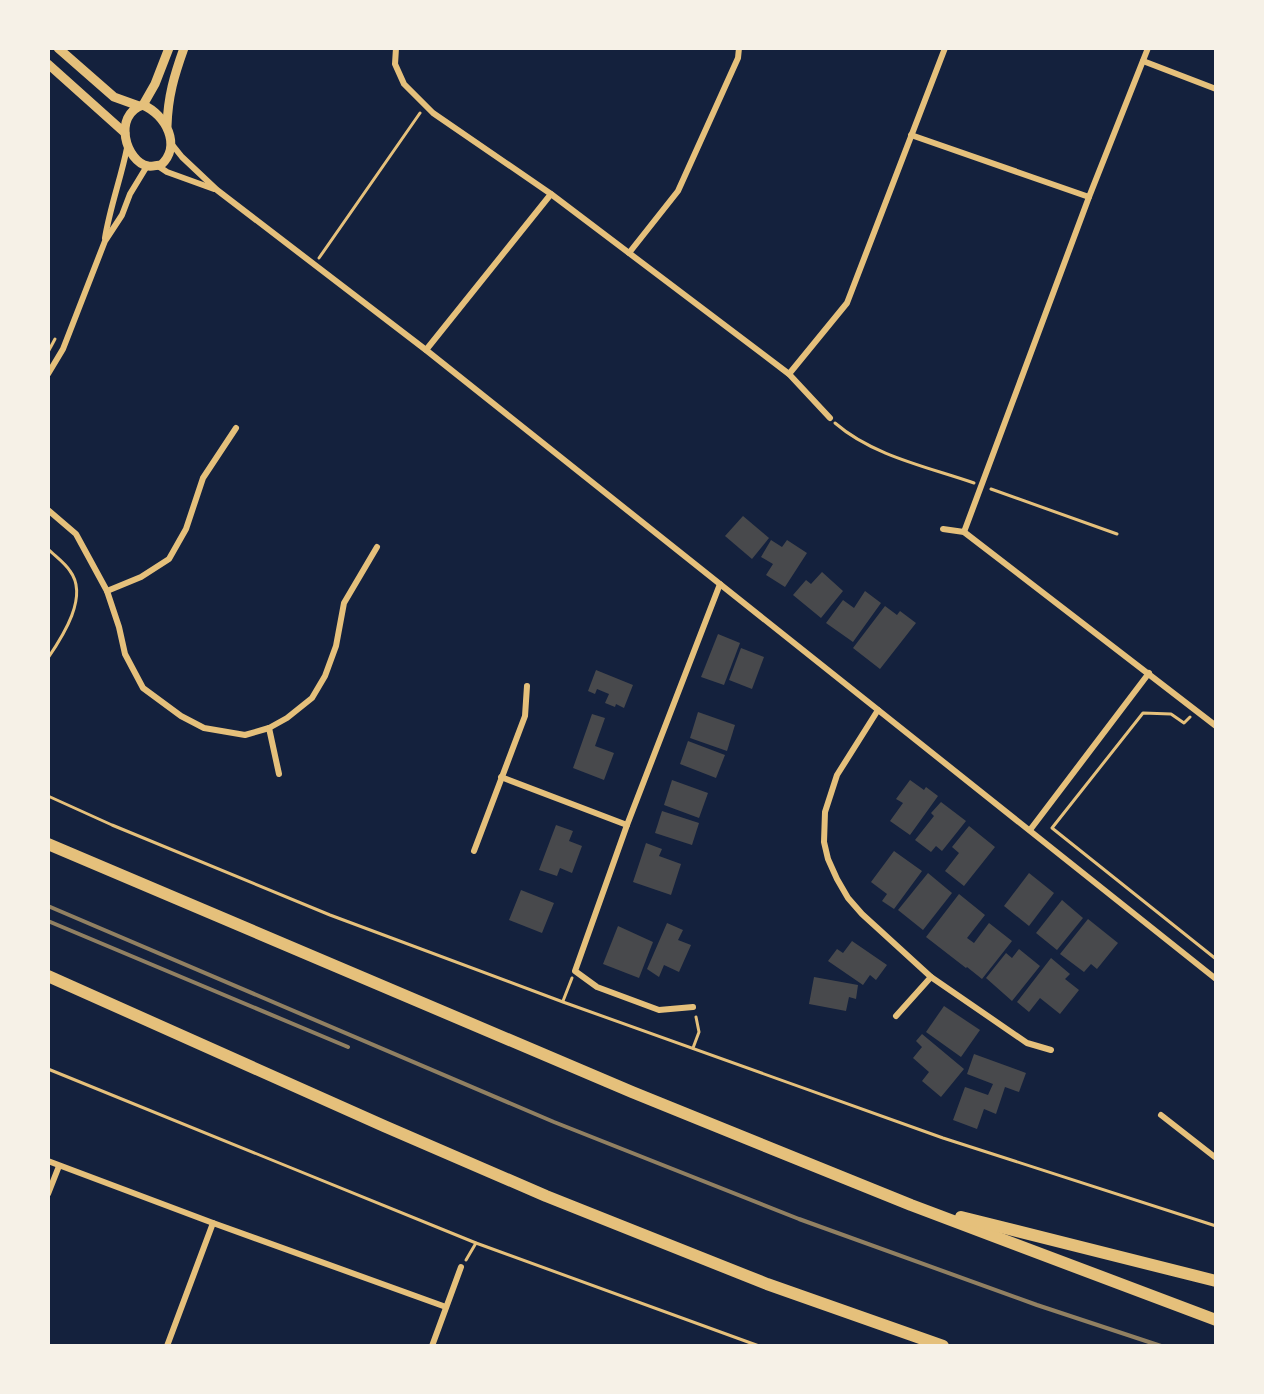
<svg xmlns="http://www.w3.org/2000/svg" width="1264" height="1394" font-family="'Exo 2',sans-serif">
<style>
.building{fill:#48494c}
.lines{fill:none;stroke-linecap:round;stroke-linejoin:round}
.path{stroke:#e5c07b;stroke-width:3}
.minor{stroke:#e5c07b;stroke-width:6}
.secondary{stroke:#e5c07b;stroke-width:9}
.motorway{stroke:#e5c07b;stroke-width:12}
.rail{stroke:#918062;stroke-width:4}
</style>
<rect width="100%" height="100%" fill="#14213d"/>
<!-- building -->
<g class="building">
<polygon points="743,516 769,538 752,559 725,536"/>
<polygon points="771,540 782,547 787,540 807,553 785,587 766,575 773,564 761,557"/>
<polygon points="822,572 843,591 821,618 793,595 806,580 811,584"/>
<polygon points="865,591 881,603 853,642 826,623 843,600 854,608"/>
<polygon points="885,606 897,615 900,611 916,623 880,669 853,648"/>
<polygon points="718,634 740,643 724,685 701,677"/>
<polygon points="741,648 764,657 752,689 729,680"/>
<polygon points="596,670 633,685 624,708 616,704 615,707 605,703 609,694 597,689 595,694 588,691"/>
<polygon points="698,712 735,725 727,751 690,738"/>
<polygon points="592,714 605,718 595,746 614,753 604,780 573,768"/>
<polygon points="688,741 725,755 716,778 680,764"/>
<polygon points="672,780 708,793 699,818 664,805"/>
<polygon points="910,780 924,790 926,787 938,796 910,835 890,821 903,803 896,799"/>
<polygon points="941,802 966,821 942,851 936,846 931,852 915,840 934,816 931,813"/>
<polygon points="662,811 699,823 692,845 655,833"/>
<polygon points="556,825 573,831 569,841 582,846 572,873 560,868 557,876 539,870"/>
<polygon points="969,826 995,847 964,886 945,871 959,853 952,847"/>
<polygon points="646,843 662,849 659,856 681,864 671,895 633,882"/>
<polygon points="894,851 922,871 894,909 882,901 887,894 871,882"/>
<polygon points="928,873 952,893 923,930 898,910"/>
<polygon points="1029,873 1054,893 1029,926 1004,906"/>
<polygon points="521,890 554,903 542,933 509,920"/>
<polygon points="959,894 985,915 967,938 974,943 989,923 1012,941 982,979 967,967 966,968 926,937"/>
<polygon points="1062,900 1083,918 1057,950 1036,933"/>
<polygon points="1088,919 1118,943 1097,969 1091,964 1084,972 1060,954"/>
<polygon points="667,923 683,930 678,940 691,945 679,972 664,965 659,977 647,969"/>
<polygon points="618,926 653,942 639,978 603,964"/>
<polygon points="852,941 887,965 876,980 870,975 863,985 828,961 837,949 843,953"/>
<polygon points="1019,949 1040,966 1012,1001 986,978 1006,953 1012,958"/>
<polygon points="1051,958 1070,974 1065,979 1079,990 1060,1014 1040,998 1029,1012 1017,1002"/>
<polygon points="814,977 858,985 856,999 849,997 846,1011 809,1004"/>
<polygon points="944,1006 980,1030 961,1057 926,1032"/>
<polygon points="922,1034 964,1069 941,1097 922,1081 929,1072 913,1058 922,1047 916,1041"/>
<polygon points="974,1054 1026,1073 1019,1092 1005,1087 996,1114 984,1109 977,1129 953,1120 965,1087 988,1095 993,1084 967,1074"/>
</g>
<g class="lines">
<!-- path -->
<g class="path">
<polyline points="319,258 420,113"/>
<polyline points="48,352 55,339"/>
<path d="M 835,423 C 873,456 928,467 974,483"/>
<polyline points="991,489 1117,534"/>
<path d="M 48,549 C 55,556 65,563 70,571 C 89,596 63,636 48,658"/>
<polyline points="1190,717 1184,723 1171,714 1143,713 1052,828 1216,959"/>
<polyline points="48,796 112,825 330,915 563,1002 943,1138 1216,1226"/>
<polyline points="563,1001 572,978"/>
<polyline points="693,1048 699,1032 696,1017"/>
<polyline points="48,1069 476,1243 759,1346"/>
<polyline points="466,1260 476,1243"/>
</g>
<!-- minor -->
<g class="minor">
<polyline points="396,48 395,64 404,84 433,113 551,194 789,374 830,418"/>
<polyline points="1143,61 1216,89"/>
<polyline points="911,135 1089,197"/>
<polyline points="170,142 182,157 217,190 426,350 1216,979"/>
<polyline points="158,166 167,172 214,189"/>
<path d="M 105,238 C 110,207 121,178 127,148"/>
<polyline points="629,253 678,191 738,58 739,48"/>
<polyline points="426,350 551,194"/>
<polyline points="48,374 63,349 105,241 122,215 130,194 147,166"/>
<polyline points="789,374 847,303 945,48"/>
<polyline points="48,510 76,534 107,591 119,627 125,654 143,688 181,716 204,728 245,735 269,728 287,718 312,698 325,676 336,646 344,603 377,547"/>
<polyline points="943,529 964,532 1216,726"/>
<polyline points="964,532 1089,197 1148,48"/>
<polyline points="107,591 141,577 169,559 186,529 203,478 236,428"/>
<polyline points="878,710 837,775 825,812 824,842 828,859 837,879 848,898 862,914 931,977 1027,1043 1051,1050"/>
<polyline points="269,728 279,774"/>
<polyline points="501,777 627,825"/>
<polyline points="1030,830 1149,673"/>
<polyline points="474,851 525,716 527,686"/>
<polyline points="693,1007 659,1010 597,987 575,971 627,825 720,584"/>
<polyline points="896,1016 931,977"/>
<polyline points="1161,1115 1216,1158"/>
<polyline points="48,1161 213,1223 446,1307"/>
<polyline points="48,1194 59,1166"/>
<polyline points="167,1346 213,1223"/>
<polyline points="432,1346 461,1267"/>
</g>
<!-- secondary -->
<g class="secondary">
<polyline points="58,48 114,97 139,106"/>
<polyline points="48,64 125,133"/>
<path d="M 143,105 C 166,115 182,146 161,165 C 157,165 151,167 148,166 C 126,162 112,115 143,105 Z"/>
<polyline points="143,105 155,84 169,48"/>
<path d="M 167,126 C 168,96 174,76 184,48"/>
</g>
<!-- motorway -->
<g class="motorway">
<polyline points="48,844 632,1092 911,1205 1216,1320"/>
<polyline points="48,976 384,1126 546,1196 767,1284 943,1346"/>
<polyline points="961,1217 1216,1281"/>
</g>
<!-- rail -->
<g class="rail">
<polyline points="48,906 554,1122 799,1219 1037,1305 1161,1346"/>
<polyline points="48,921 348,1047"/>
</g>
</g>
<!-- border -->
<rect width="1264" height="1394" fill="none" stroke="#f6f1e7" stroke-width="100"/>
</svg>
